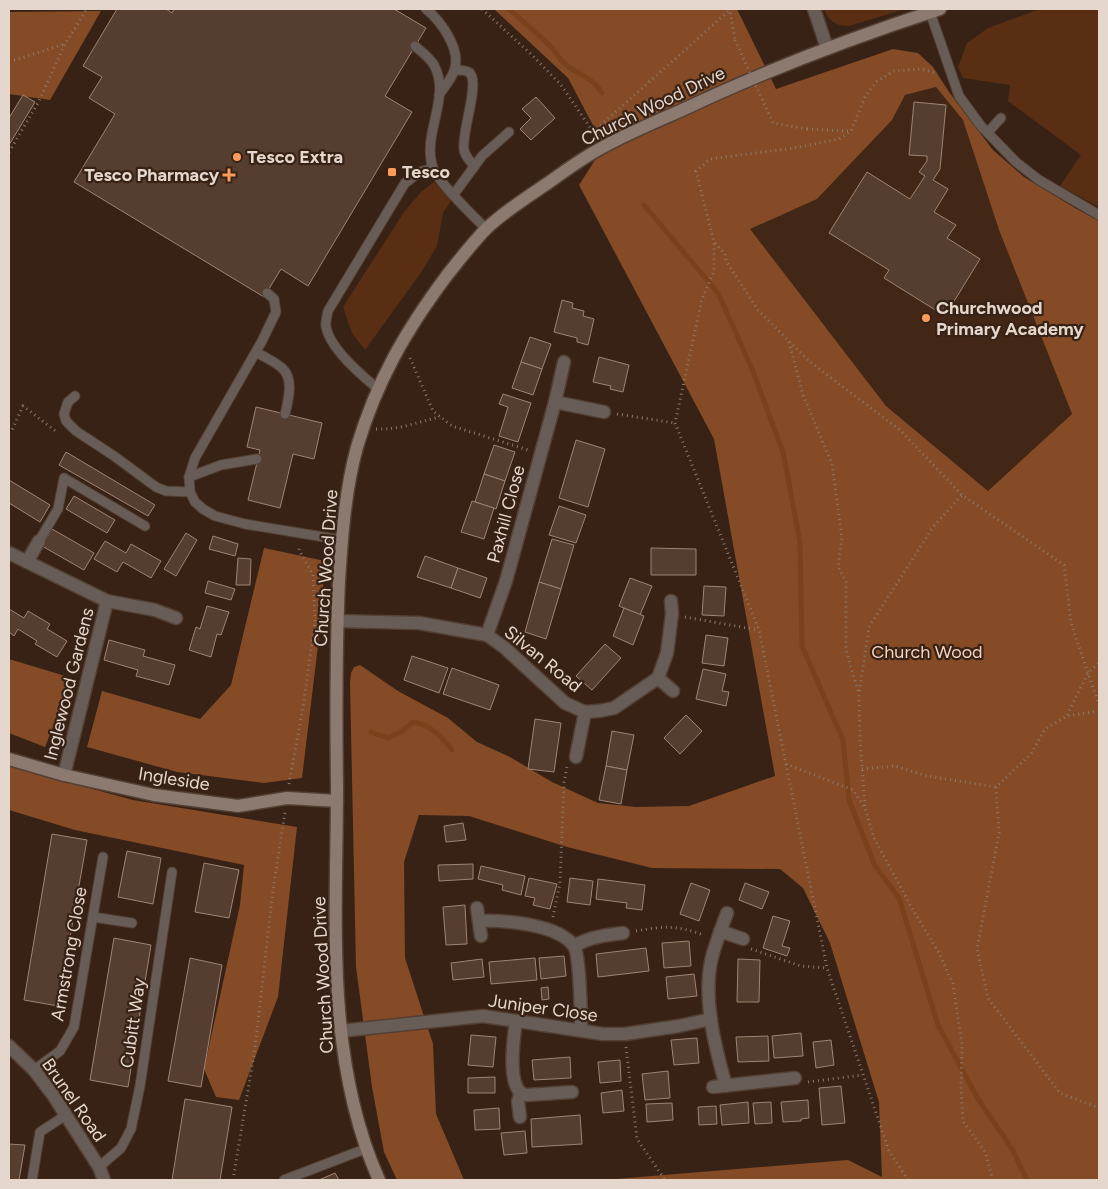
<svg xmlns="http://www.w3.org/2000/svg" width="1108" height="1189" font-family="Figtree,sans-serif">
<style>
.built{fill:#422716}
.green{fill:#592e12}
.forest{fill:#844b26;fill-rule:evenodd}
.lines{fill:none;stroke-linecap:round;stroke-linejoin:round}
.stream{stroke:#7a421b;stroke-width:5}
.building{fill:#553e30;stroke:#9e8474}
.lane-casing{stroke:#533f33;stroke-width:11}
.street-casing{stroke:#533f33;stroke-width:15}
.secondary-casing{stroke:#533f33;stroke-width:15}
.path{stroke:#8b796e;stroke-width:3;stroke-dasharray:1 4;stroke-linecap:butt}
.lane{stroke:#685d56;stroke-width:9}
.street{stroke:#685d56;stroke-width:12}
.secondary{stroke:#8c7a70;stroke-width:12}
.path-bridge{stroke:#8b796e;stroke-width:3;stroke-dasharray:1 4;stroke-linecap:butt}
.poi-dot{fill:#ff9b5a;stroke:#372215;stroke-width:2}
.labels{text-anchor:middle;stroke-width:4.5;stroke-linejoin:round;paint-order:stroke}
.street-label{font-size:18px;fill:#e5d7ce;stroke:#372215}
.poi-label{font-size:18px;font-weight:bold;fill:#e5d7ce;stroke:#372215;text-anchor:start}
.park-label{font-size:18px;fill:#f8d4bf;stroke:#372215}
</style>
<rect width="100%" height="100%" fill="#372215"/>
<!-- built -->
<polygon class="built" points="936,87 963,120 999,230 1072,414 988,491 886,406 749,229 817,199 892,120 905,95"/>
<!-- green -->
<g class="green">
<path d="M 824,9 L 905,9 L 849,26 C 835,26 829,21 824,9 Z"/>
<polygon points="1040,9 1099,9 1099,207 1060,186 1081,155 1008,101 1010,85 963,78 958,67 967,43 988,28"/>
<polygon points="434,182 451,201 443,213 437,246 422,271 365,350 352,333 343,307 404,212 422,191"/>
</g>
<!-- forest -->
<g class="forest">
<path d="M 494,9 L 737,9 L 776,89 L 893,49 L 918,53 L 933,67 L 949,92 L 993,150 L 1024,177 L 1075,208 L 1099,221 L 1099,1180 L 603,1180 L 848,1160 L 882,1177 L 879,1102 L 830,943 L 803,888 L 780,869 L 652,868 L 567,847 L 469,816 L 419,815 L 404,862 L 405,958 L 433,1044 L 436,1114 L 464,1180 L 397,1180 L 384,1152 L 372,1087 L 356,967 L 350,683 L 351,673 L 354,667 L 360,665 L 398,691 L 448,718 L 477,742 L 510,757 L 552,782 L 598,803 L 636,807 L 689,806 L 775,776 L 714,439 L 579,185 L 604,146 L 568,78 ZM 936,87 L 963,120 L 999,230 L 1072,414 L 988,491 L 886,406 L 750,229 L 817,199 L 892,120 L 905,95 Z"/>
<polygon points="101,11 50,100 9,94 9,12"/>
<polygon points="264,548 325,561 320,629 302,778 264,783 177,772 87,747 102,691 200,719 231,685"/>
<polygon points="9,659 72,678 45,747 9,733"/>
<polygon points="9,766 133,800 297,827 278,997 239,1100 216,1097 204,1069 240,905 244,865 75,830 9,810"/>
</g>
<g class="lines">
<!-- stream -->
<g class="stream">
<path d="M 509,9 C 523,22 540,35 553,49 C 557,54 560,60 565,64 C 578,75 593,77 602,93"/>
<polyline points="644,205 718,293 752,369 783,452 800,542 802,646 843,740 849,800 875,866 899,898 938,1025 978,1099 1012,1149 1027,1180"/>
<path d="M 371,732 L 388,738 L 401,732 L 413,722 C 431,725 441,736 452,750"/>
</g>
</g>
<!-- building -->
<g class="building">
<polygon points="117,9 166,9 172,13 174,9 394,9 426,28 385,96 412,112 308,286 281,269 264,297 74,182 115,114 89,98 102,77 83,66"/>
<polygon points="23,95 35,102 9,145 9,118"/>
<polygon points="536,97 555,118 531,140 520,129 531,118 522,109"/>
<polygon points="914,102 946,105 940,169 933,180 948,189 934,212 956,225 947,238 980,259 945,316 884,278 889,270 829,233 867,172 910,199 925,176 919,172 927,161 927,156 909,155"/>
<polygon points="562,300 573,303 572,308 584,311 583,316 594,319 588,345 577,342 577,338 554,332"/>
<polygon points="530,337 551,344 542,369 521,362"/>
<polygon points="599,357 629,365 623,392 610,389 611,386 593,382"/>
<polygon points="521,362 542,369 533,395 512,388"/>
<polygon points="503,394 531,403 518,442 499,436 508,407 499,404"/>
<polygon points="256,407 322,423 314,459 293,454 280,508 248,500 260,450 247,447"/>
<polygon points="576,440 605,449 588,507 559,498"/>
<polygon points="494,445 515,452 505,481 484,474"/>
<polygon points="66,452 155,505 148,516 59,465"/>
<polygon points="484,474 505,481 496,509 475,502"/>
<polygon points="9,480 50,505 40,522 9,503"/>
<polygon points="74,496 115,520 107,533 66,509"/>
<polygon points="472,501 494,508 484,539 461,532"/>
<polygon points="559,506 586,515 576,543 549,535"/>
<polygon points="52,529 94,553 84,570 42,546"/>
<polygon points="186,533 197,540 176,576 164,569"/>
<polygon points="213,536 238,544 235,556 209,549"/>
<polygon points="552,539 574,545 561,589 539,582"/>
<polygon points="105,541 126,553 131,544 161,561 151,578 123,562 117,572 94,559"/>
<polygon points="651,548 696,549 696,575 651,575"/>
<polygon points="425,556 458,568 451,588 417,577"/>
<polygon points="238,558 251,559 250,585 236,585"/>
<polygon points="458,568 487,578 480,598 451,588"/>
<polygon points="630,578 652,586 640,615 619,606"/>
<polygon points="208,581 235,589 231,600 205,593"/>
<polygon points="539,582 561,589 546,639 525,632"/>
<polygon points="704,586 726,587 724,616 702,615"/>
<polygon points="207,606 229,612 221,635 217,634 211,657 189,650 196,627 200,629"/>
<polygon points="624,608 644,616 633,645 613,636"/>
<polygon points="9,609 24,618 28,611 50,624 47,629 67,641 57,657 35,644 37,641 18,629 14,636 9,632"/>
<polygon points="706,635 728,638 724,666 702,663"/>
<polygon points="109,640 145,650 143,656 175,665 169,685 136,676 138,670 104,660"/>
<polygon points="605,644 621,658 592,690 576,676"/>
<polygon points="412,656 448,668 439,693 404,680"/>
<polygon points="452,668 499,685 490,710 443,694"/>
<polygon points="703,669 726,674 722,691 729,692 726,706 696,699"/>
<polygon points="686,715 702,731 680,754 664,738"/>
<polygon points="535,719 561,723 554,772 528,769"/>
<polygon points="612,731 634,735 627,770 606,766"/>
<polygon points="606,766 627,770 621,804 599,800"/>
<polygon points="463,823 466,840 446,842 444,826"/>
<polygon points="52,834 87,840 58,1006 24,1000"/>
<polygon points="127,851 161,858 153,904 118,897"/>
<polygon points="204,863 239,870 229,918 195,912"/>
<polygon points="473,864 473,879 439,881 438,865"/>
<polygon points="481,866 525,876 521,895 502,890 503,885 478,879"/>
<polygon points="529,878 557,884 550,909 533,905 535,898 525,896"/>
<polygon points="570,878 593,881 590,905 567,902"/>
<polygon points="598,879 645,885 642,910 626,908 627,903 596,899"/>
<polygon points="691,883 710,890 699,921 680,914"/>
<polygon points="745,883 769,892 762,909 739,900"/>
<polygon points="465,905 467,944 446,945 443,907"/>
<polygon points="773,916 790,921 782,946 790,948 787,956 763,948"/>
<polygon points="114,938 151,945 128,1087 90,1080"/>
<polygon points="689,941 691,966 664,968 662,943"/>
<polygon points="646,948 649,971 598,977 596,954"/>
<polygon points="564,956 566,976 541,979 539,958"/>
<polygon points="190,958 222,965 201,1087 168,1081"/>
<polygon points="535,958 537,980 491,984 489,962"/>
<polygon points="482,959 484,977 453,980 451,963"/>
<polygon points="738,959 760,960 759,1002 737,1002"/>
<polygon points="694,974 697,996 668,999 666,977"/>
<polygon points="548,987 549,999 542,1000 541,988"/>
<polygon points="801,1033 803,1056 774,1058 772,1036"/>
<polygon points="471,1035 496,1037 493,1067 468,1065"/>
<polygon points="768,1036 769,1061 738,1062 736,1037"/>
<polygon points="697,1038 699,1063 674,1065 671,1040"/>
<polygon points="831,1040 834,1065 816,1068 813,1042"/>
<polygon points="570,1057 571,1078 534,1080 532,1060"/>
<polygon points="620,1060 621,1081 600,1083 598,1062"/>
<polygon points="668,1071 670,1098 645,1100 642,1074"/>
<polygon points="495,1077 495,1093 468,1093 468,1078"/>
<polygon points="841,1086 845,1123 822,1125 819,1088"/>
<polygon points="622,1090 624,1111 603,1113 601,1093"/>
<polygon points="185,1099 232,1107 220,1180 172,1180"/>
<polygon points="808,1100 809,1118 801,1119 801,1121 783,1122 781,1102"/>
<polygon points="748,1102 749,1123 722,1125 720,1105"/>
<polygon points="771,1102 772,1123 755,1124 753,1103"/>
<polygon points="672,1103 673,1120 647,1122 646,1104"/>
<polygon points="716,1106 717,1124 699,1125 698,1107"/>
<polygon points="499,1108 500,1129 475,1130 474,1110"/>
<polygon points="580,1115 582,1144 532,1147 531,1119"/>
<polygon points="525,1131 527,1153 504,1155 501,1133"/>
<polygon points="9,1144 25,1145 19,1180 9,1180"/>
<polygon points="335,1173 339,1180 319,1180"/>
</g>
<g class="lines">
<defs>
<g id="lane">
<path d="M 426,9 C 441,21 462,50 454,71 C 451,80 444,87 439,95"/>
<polyline points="930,12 959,96 981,126 1016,162 1039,180 1099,215"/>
<path d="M 415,46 C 422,52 430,58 434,65 C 452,98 421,134 433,168 C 439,184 473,215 486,229"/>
<path d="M 455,70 C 460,70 467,70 470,73 C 480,85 461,132 464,150 C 465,156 470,161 474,166"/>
<polyline points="988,132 1001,118"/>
<polyline points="454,194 482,156 509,132"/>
<path d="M 256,352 C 264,357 276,362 283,369 C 294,380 288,401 285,414"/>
<path d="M 377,388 C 361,375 330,348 326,327 C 325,322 327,316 328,311 L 405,183 L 420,172 L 433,168"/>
<polyline points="75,396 68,402 64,414 66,421 76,431 114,456 156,487 166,491 190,492 195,502 203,509 215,516 245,524 342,540"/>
<polyline points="189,477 221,465 257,459"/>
<polyline points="190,492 189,477 195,458 262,341 276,312 274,299 267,293"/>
<polyline points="39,541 58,509 64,478 145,526"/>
<polyline points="93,917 132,923"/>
<polyline points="34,1070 60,1051 74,1027 103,857"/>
<polyline points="99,1167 121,1148 131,1129 140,1086 172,872"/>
<polyline points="32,1180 40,1132 66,1115"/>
<polyline points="284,1180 365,1149"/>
</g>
<g id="street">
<polyline points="814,9 827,48"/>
<polyline points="555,402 604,412"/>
<polyline points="9,553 107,601 155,610 176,618"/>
<polyline points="27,562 39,541"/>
<polyline points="337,621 419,623 487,635 505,648 565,703 585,712 599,711 614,708 658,678 667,653 672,614 671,601"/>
<polyline points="487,635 506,581 555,402 564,362"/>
<polyline points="658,678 673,691"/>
<polyline points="576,757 585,712"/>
<polyline points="64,775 107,601"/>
<polyline points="477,908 481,936"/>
<path d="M 479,921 C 504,920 558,924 574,946 C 580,955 581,1016 581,1030"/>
<polyline points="720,931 743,939"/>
<path d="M 574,946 C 590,937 606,935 623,933"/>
<path d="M 516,1021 C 514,1036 505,1093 527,1095 L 572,1092"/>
<polyline points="340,1031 483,1016 603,1034 625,1034 679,1026 711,1019"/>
<polyline points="9,1046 34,1070 53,1095 99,1167 104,1180"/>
<path d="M 726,1086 C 715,1047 702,997 712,957 C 716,942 722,927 727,913"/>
<polyline points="713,1087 795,1078"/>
<polyline points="520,1117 518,1101 521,1093"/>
</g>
<g id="secondary">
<polyline points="9,759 64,775 154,795 238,806 287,798 337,801"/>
<path d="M 379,1180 C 324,1057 337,917 337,785 C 336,717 336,649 339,581 C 342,536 345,491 357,447 C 377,380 406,330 448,274 C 460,259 473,242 487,228 C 505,211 527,197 548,183 C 566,170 585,156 605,146 C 629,133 655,122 680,111 C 764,71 851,38 940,9"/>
</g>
</defs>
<!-- lane casing -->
<use href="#lane" class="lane-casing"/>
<!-- street casing -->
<use href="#street" class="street-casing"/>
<!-- secondary casing -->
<use href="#secondary" class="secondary-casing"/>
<!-- path -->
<g class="path">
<polyline points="482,9 534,57 561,85 596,136"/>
<polyline points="728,9 730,10 735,40"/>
<polyline points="9,60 15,60 65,44"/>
<polyline points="807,129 851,131"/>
<polyline points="593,132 731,9"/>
<polyline points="9,152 38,103 65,44 87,9"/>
<polyline points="715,243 725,254 726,261 758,310 809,361 900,430 962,495 1064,565 1071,623 1099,705"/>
<polyline points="789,342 803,395 832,464 842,538 838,566 846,582 846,650 859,694"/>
<polyline points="410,358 433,411 452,426 528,450"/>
<polyline points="617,414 675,423"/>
<path d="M 376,429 C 400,430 417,422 440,417"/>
<polyline points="9,432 11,432 23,406 58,433"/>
<polyline points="685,617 758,630"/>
<polyline points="1099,711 1067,716 1045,729 1031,754 996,787 999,833 977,949 988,998 1060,1093 1099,1108"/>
<polyline points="1067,715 1088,673 1099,663"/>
<polyline points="786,764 853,790 865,808 874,838 913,910 939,953 953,984 958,1018 962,1044 961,1089 963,1121 985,1152 993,1180"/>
<polyline points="862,769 895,766 927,776 996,787"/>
<polyline points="289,784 303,707 315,621 313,575 299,550 300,545"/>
<polyline points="865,806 860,741 859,694 869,627 933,527 962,495"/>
<polyline points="553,917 560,883 564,782 567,767"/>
<path d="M 636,931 C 665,926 676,925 703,935"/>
<polyline points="751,949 801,966 827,968"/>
<polyline points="626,1047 637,1139 665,1180"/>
<polyline points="808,1082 862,1075"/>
<polyline points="233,1180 255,1048 273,890 285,812"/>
<polyline points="908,1180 889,1151 827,968 759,630 675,423 702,299 714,271 714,242 696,171 710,159 794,148 839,139 851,131 865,97 876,82 894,71 921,69 937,73"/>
</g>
<!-- lane -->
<use href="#lane" class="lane"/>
<!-- street -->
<use href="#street" class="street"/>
<!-- secondary -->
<use href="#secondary" class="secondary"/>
<!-- path-bridge -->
<polyline class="path-bridge" points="735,40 773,123 807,129"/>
</g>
<!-- markers -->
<g class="poi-dot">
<circle cx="237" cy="157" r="5"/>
<rect x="387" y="167" width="10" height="10" rx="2.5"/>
<path d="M226.5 167.5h5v5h5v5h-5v5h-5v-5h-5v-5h5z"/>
<circle cx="926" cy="318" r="5"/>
</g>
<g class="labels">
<!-- street labels -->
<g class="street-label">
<text transform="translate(653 106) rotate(-26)" y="6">Church Wood Drive</text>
<text transform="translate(506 514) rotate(-75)" y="6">Paxhill Close</text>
<text transform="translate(326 568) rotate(-86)" y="6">Church Wood Drive</text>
<text transform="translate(543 659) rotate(39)" y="6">Silvan Road</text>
<text transform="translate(69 684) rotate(-76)" y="6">Inglewood Gardens</text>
<text transform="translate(174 779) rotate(9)" y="6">Ingleside</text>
<text transform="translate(69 954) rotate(-80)" y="6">Armstrong Close</text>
<text transform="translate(323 975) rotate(-93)" y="6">Church Wood Drive</text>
<text transform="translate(543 1008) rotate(8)" y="6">Juniper Close</text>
<text transform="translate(133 1023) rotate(-82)" y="6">Cubitt Way</text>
<text transform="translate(74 1100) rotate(55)" y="6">Brunel Road</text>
</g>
<!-- poi labels -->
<g class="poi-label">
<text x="247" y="163">Tesco Extra</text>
<text x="402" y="178">Tesco</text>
<text x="219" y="181" text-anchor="end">Tesco Pharmacy</text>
<text x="936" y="314">Churchwood<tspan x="936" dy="21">Primary Academy</tspan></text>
</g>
<!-- park labels -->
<g class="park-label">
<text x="927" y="658">Church Wood</text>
</g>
</g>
<!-- border -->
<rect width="1108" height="1189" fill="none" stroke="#e5d7ce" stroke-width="20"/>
</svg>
